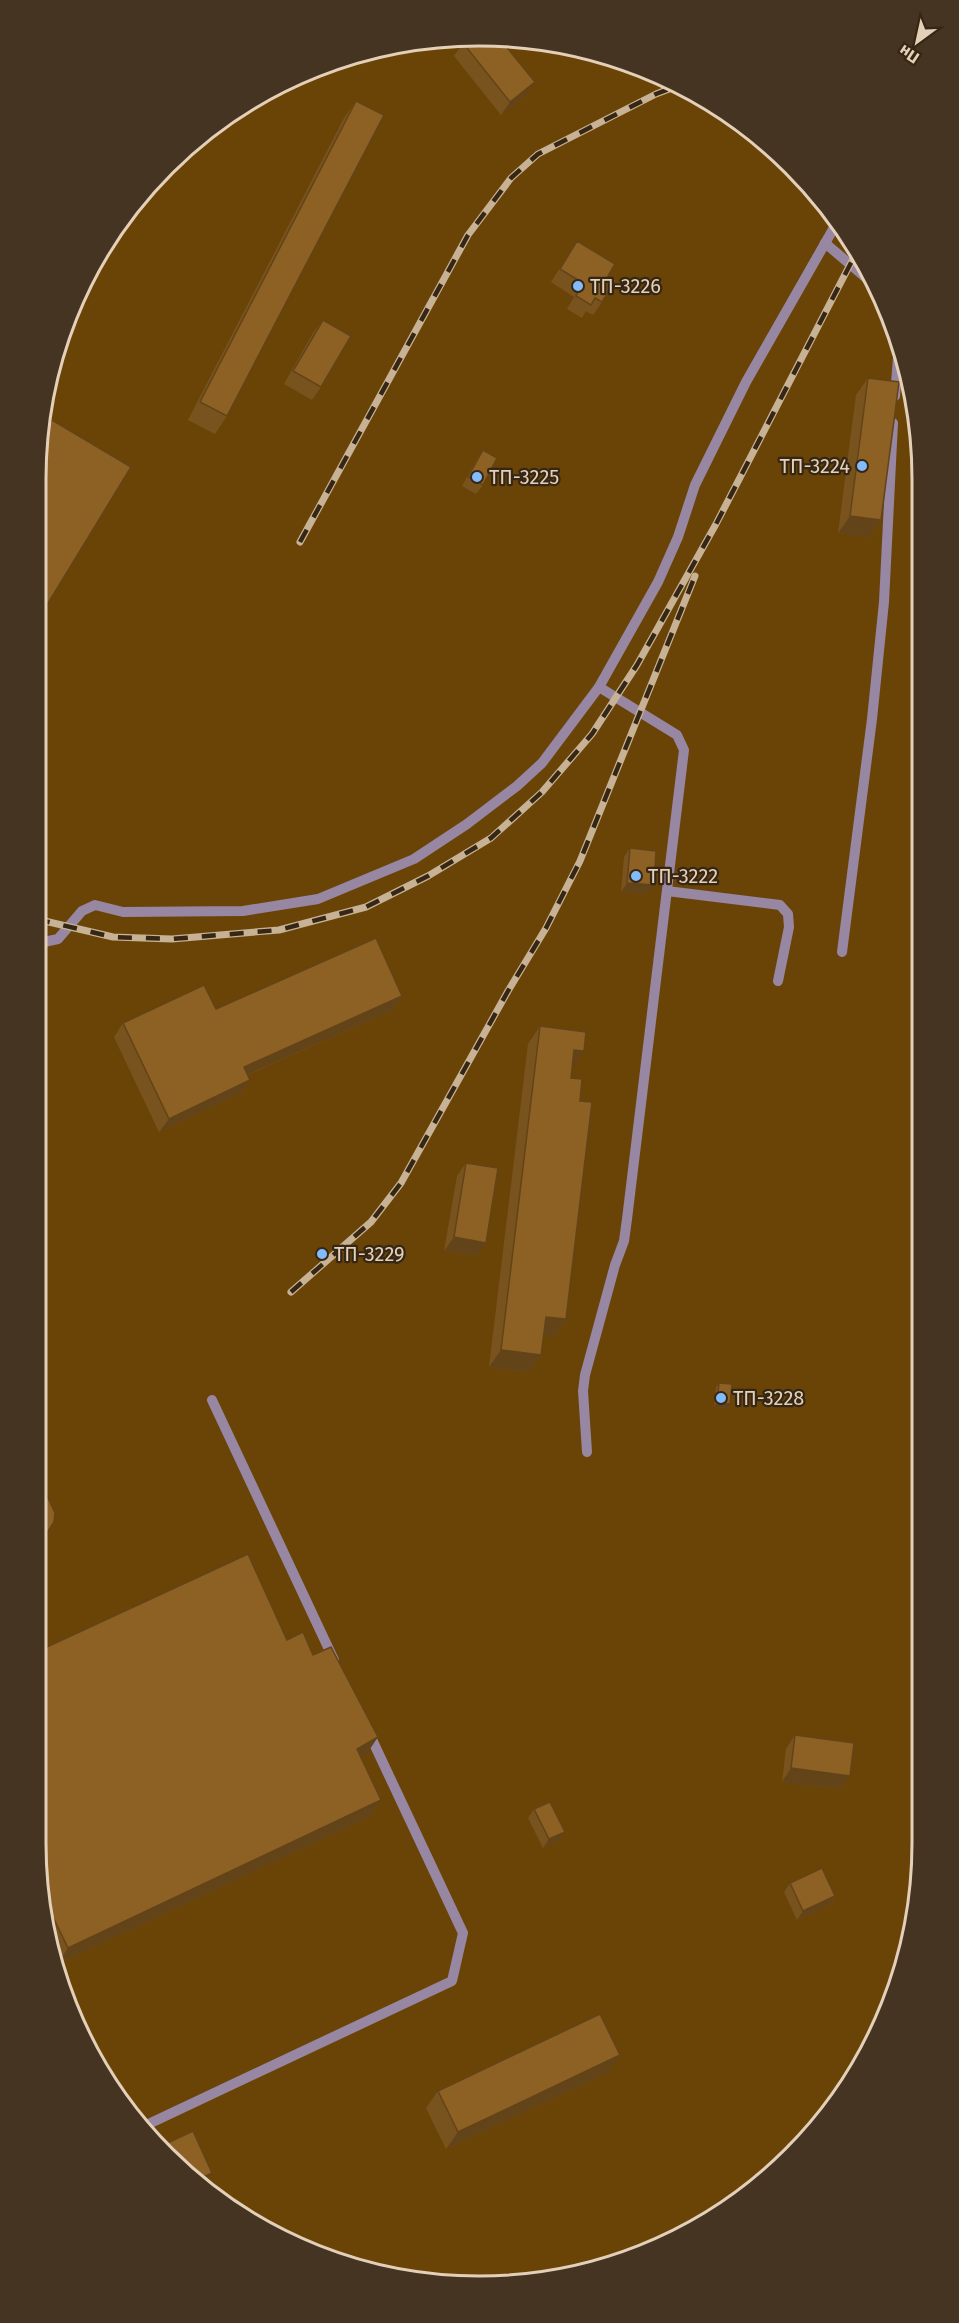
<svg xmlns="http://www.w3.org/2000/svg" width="959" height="2323" font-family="'Fira Sans',sans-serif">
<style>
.built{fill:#6a4407}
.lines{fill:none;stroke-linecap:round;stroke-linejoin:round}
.minor{stroke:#9787a2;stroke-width:10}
.rail-casing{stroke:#c8b295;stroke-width:7}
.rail{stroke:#362614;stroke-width:4.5;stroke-dasharray:14;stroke-linecap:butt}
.wall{fill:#79531e}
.shaded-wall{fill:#634318}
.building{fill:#8d6023;stroke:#634318;stroke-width:1.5}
.poi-dot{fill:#82bcfa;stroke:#362614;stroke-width:2}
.labels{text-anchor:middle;stroke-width:4.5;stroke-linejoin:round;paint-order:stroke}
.poi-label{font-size:20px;fill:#e4d0b9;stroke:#362614;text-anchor:start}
.rim{fill:none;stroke:#e4d0b9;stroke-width:3}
</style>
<rect width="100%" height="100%" fill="#5c3b0a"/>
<!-- built -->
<polygon class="built" points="450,37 537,40 622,59 726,111 813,187 889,309 919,421 923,1844 900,1986 832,2113 726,2212 650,2253 566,2278 421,2283 337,2264 258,2228 146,2136 95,2065 60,1986 36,1843 36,480 59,337 95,258 146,187 209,128 283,82 364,51"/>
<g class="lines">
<!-- minor -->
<g class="minor">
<polyline points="825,243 872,283"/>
<polyline points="895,396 899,345"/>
<polyline points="667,891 780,905 788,914 789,927 778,981"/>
<polyline points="36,938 44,942 58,939 82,911 95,905 123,912 243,911 318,899 414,859 467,824 517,786 542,763 599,687 658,582 678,537 695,485 746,382 836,224"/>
<polyline points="842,952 872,719 884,602 893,423"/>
<polyline points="212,1400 334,1660"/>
<polyline points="587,1452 583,1391 585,1375 615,1265 624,1241 627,1219 684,750 677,735 599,687"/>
<polyline points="140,2128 452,1981 463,1933 368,1731"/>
</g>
<defs>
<g id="rail">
<polyline points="300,542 468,235 511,178 538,154 656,94 677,86"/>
<polyline points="36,919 113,937 172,939 279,930 366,907 428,876 491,838 542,792 592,734 637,665 716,524 855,255"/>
<polyline points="291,1292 371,1222 401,1183 508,991 546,928 580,861 695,576"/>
</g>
</defs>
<!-- rail casing -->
<use href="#rail" class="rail-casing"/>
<!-- rail -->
<use href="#rail" class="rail"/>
</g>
<!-- wall -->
<g class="wall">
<polygon points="463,43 525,96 501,115 454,56"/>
<polygon points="601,55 622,59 624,61 613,69"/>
<polygon points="356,101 227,416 215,434 188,420 344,118"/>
<polygon points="577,241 608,276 602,302 593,315 586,311 582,318 567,309 574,297 551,282"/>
<polygon points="323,320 321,387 312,400 284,384 313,333"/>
<polygon points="868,378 881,520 869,537 838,533 856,395"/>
<polygon points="483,450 483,485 476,494 462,486 477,459"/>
<polygon points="630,848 647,894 621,892 624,857"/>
<polygon points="402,996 393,1010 247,1075 250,1080 241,1093 159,1132 114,1037 123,1023 216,1009"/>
<polygon points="540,1026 572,1069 571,1078 580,1101 566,1319 554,1337 544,1335 541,1355 529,1372 489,1367 528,1044"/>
<polygon points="466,1163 486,1243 477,1256 444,1251 457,1176"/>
<polygon points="719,1383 730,1404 727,1408 714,1407 716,1387"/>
<polygon points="287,1640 313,1655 366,1755 361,1757 381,1800 369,1817 56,1965 36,1844"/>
<polygon points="795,1735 850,1776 840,1789 782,1782 786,1749"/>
<polygon points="534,1809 565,1832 558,1841 543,1848 528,1818"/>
<polygon points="790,1883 835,1896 829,1905 797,1920 784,1892"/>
<polygon points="607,2073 446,2149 426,2108 438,2091"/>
</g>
<!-- shaded-wall -->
<g class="shaded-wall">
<polygon points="620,59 624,61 613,69"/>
<polygon points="535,82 525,96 501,115 510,102"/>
<polygon points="850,516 881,520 869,537 838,533"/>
<polygon points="627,883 654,885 647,894 621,892"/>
<polygon points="402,996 393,1010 235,1080 244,1067"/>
<polygon points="42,1043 36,1051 36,1046"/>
<polygon points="574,1050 584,1051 572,1069"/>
<polygon points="250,1080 241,1093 159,1132 169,1119"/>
<polygon points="454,1237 486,1243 477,1256 444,1251"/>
<polygon points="546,1317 566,1319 554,1337 534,1334"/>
<polygon points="501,1350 541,1355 529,1372 489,1367"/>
<polygon points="717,1402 730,1404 727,1408 714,1407"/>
<polygon points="45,1536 36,1548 36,1538"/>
<polygon points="378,1737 366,1755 345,1766 357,1749"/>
<polygon points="791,1768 850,1776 840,1789 782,1782"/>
<polygon points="381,1800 369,1817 56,1965 68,1948"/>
<polygon points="565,1832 558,1841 543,1848 549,1839"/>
<polygon points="835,1896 829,1905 797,1920 803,1911"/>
<polygon points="620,2055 607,2073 446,2149 458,2132"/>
<polygon points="212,2173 205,2184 199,2179"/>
</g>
<!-- building -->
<g class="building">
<polygon points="470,38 500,39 535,82 510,102 463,43"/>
<polygon points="356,101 384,115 227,416 200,402"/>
<polygon points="577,241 615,264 608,276 616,280 602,302 595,298 591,305 576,296 583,283 560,269"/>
<polygon points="323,320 351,336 321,387 293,371"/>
<polygon points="868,378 899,382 881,520 850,516"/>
<polygon points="52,420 131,467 36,623 36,480 43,434"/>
<polygon points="483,450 497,458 483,485 468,477"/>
<polygon points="630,848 656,851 654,885 627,883"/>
<polygon points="376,938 402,996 244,1067 250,1080 169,1119 123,1023 204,985 216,1009"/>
<polygon points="540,1026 586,1032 584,1051 574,1050 571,1078 582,1079 580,1101 592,1102 566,1319 546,1317 541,1355 501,1350"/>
<polygon points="36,1031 42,1043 36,1046"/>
<polygon points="466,1163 498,1168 486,1243 454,1237"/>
<polygon points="719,1383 732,1384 730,1404 717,1402"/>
<polygon points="36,1492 48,1498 55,1513 54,1522 45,1536 36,1538"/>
<polygon points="248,1554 287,1640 303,1632 313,1655 331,1647 378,1737 357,1749 381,1800 68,1948 54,1919 49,1922 36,1844 36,1652"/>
<polygon points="795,1735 854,1743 850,1776 791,1768"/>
<polygon points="550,1802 565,1832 549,1839 534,1809"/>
<polygon points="822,1868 835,1896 803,1911 790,1883"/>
<polygon points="600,2014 620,2055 458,2132 438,2091"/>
<polygon points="193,2131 212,2173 199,2179 159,2147"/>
</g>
<!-- markers -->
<g class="poi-dot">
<circle cx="578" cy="286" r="6"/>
<circle cx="862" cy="466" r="6"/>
<circle cx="477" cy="477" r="6"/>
<circle cx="636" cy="876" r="6"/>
<circle cx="322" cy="1254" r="6"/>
<circle cx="721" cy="1398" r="6"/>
</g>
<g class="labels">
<!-- poi labels -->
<g class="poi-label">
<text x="590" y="293">ТП-3226</text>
<text x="850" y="473" text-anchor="end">ТП-3224</text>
<text x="489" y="484">ТП-3225</text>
<text x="648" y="883">ТП-3222</text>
<text x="334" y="1261">ТП-3229</text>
<text x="733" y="1405">ТП-3228</text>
</g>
</g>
<!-- crop -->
<path d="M0 0H959V2323H0ZM479 46H479A433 433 0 0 1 912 479V1843A433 433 0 0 1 479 2276H479A433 433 0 0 1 46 1843V479A433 433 0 0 1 479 46Z" fill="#443421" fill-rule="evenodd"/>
<path class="rim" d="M479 46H479A433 433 0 0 1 912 479V1843A433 433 0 0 1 479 2276H479A433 433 0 0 1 46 1843V479A433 433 0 0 1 479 46Z"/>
<!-- north arrow -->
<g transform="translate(917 42) rotate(213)" stroke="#362614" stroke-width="4.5" paint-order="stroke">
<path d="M0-4.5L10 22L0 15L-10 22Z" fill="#e4d0b9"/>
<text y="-9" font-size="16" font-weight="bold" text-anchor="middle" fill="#e4d0b9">Пн</text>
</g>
</svg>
